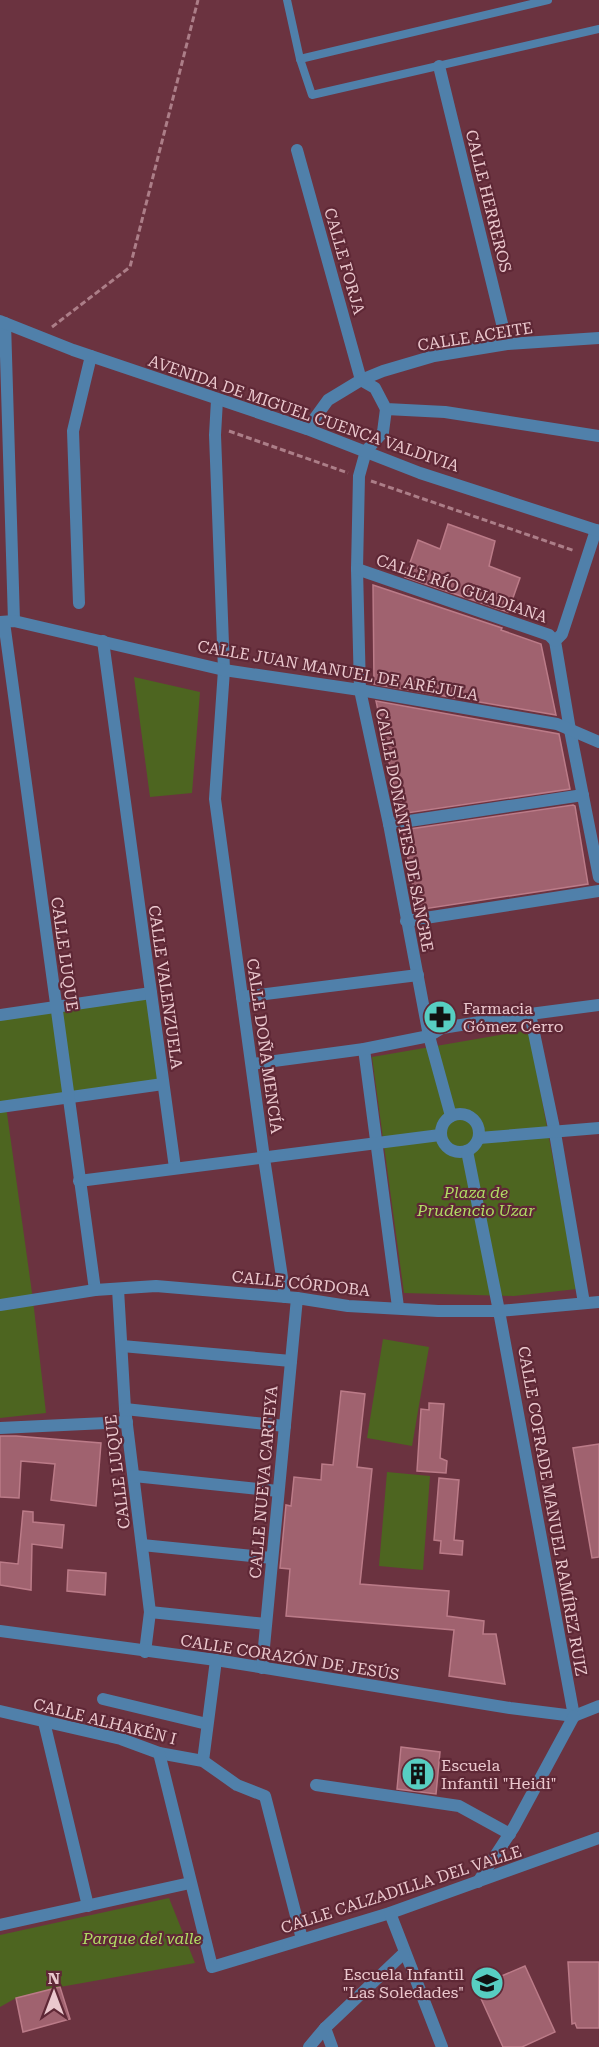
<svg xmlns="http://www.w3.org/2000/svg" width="599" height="2047" font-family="'Roboto Serif',serif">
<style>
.green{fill:#4d6520}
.building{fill:#a0626f;stroke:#bb7b88;stroke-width:1.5}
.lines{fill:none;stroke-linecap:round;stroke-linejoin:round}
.path{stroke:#ac7e88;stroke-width:3;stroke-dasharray:6 3;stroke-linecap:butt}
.service{stroke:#5080aa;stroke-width:8}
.pedestrian{stroke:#5080aa;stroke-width:12}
.minor{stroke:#5080aa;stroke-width:12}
.tertiary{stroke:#5080aa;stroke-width:12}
.labels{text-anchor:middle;stroke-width:4.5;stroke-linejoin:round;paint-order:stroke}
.street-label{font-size:16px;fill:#ebc8ce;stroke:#5f2836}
.poi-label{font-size:16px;fill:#ebc8ce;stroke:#5f2836;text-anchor:start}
.park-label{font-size:16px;font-style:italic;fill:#b0dc64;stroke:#5f2836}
</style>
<rect width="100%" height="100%" fill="#6b3340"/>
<!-- green -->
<g class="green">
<polygon points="134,677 200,692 192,793 150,797"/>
<polygon points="151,993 163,1084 6,1106 33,1300 46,1413 0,1418 0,1015"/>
<polygon points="529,1030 577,1289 514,1296 404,1293 372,1057"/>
<polygon points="383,1339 429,1347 412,1446 367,1438"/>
<polygon points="387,1472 430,1476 423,1570 379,1566"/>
<polygon points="169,1898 195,1963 60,1987 16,1998 0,2007 0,1935"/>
</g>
<!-- building -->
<g class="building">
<polygon points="448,524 495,541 489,566 520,578 508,612 405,577 418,540 440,549"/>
<polygon points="373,585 502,628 501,630 541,644 556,715 374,684"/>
<polygon points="376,701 559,734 570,789 400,814"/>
<polygon points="573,805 575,806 588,884 417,910 403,830"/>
<polygon points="341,1391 365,1394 357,1467 372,1469 360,1584 449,1591 447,1616 484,1621 483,1634 496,1634 505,1684 449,1676 454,1630 286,1616 290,1569 280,1568 286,1505 291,1506 294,1477 321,1480 322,1464 333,1465"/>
<polygon points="429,1403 444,1404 440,1458 447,1461 446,1473 417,1471 421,1409 429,1410"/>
<polygon points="0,1436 16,1436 101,1443 96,1506 51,1500 55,1464 21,1461 19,1498 0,1497"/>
<polygon points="599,1444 599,1557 592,1558 573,1448"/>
<polygon points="439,1478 459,1480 454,1540 463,1541 462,1555 440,1553 441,1541 434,1540"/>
<polygon points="23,1511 33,1512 33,1522 64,1525 62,1548 32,1544 31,1590 0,1585 0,1562 18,1564"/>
<polygon points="68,1570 106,1573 105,1595 67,1591"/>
<polygon points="401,1747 440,1752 436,1794 397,1789"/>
<polygon points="568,1962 599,1962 599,2028 577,2028 575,2023 572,2024"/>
<polygon points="525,1966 555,2032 522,2047 503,2047 478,1992 485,1989 483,1984"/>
<polygon points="60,1987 70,2019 23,2032 16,1998"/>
</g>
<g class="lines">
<!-- path -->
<g class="path">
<polyline points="52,327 130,267 198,0"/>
<polyline points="229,431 348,473"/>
<polyline points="371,481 575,551"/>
</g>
<!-- service -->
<g class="service">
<polyline points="287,0 300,59 312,95 599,29"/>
<polyline points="300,59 548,0"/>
</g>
<!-- pedestrian -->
<g class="pedestrian">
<polyline points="530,1014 555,1133 584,1303"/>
<polyline points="0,1015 151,993"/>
<polyline points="364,1049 398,1307"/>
<polyline points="0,1107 163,1084"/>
</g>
<!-- minor -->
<g class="minor">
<polyline points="439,66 507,344"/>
<polyline points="297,150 361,380 375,388 386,409 445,412 599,436"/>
<polyline points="5,323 14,621"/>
<polyline points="217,400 215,435 224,670 215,799 264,1158 285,1297"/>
<polyline points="386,409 383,432 366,451 359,476 357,569 360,690 389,824 429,1036 451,1116"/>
<polyline points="307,429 328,400 361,380 383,371 434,356 507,344 599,338"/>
<polyline points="596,530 562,634 555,641 570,730 599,877"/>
<polyline points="357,569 549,635 555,641"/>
<polyline points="79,603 73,431 91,356"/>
<polyline points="0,622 14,621 224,670 360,690 557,724 599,742"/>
<polyline points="4,622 95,1290"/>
<polyline points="103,641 175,1168"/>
<polyline points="389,824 583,795"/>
<polyline points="406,921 599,891"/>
<polyline points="242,997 418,975"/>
<polyline points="252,1064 364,1049 429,1036 442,1028 530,1014 599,1005"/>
<circle cx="460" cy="1133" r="19"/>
<polyline points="479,1138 599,1128"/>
<polyline points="467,1151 499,1311 574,1716"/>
<polyline points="79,1181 440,1135"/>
<polyline points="118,1289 125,1409 150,1612 145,1652"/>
<polyline points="0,1305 95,1290 156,1286 297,1298 348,1306 438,1311 499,1311 599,1302"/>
<polyline points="122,1346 291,1361"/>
<polyline points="125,1409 285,1426"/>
<polyline points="0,1428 127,1422"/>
<polyline points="134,1476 278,1491"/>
<polyline points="142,1545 272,1558"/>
<polyline points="150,1612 266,1624"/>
<polyline points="0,1631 216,1660 510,1708 574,1716 599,1706"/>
<polyline points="262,1668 297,1298"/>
<polyline points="103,1699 207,1724"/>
<polyline points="0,1711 121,1739 159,1753 203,1761 237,1785 265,1796 302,1939"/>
<polyline points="44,1722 88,1906"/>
<polyline points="159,1753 212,1967 390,1913 599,1838"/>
<polyline points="203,1761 216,1660"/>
<polyline points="316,1785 459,1806 510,1834"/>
<polyline points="478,1882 514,1827 574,1716"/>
<polyline points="390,1913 442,2047"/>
<polyline points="0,1925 190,1883"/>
<polyline points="325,2028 332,2047"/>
<polyline points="309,2047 325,2028 404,1953"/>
</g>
<!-- tertiary -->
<polyline class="tertiary" points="0,321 73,350 307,429 420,473 599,531"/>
</g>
<!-- icons -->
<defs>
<symbol id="pharmacy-disc" viewBox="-11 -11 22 22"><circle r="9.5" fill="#57cec2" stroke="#5f2836"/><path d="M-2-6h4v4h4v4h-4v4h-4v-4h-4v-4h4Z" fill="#111"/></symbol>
<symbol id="building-disc" viewBox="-11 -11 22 22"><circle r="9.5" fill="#57cec2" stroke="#5f2836"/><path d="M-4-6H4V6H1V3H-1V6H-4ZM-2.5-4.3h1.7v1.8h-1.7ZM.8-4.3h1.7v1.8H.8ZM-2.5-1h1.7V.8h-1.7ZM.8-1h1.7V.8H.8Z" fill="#111"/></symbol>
<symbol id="school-disc" viewBox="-11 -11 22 22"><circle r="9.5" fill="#57cec2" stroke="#5f2836"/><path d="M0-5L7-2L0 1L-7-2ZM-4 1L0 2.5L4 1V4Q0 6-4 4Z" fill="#111"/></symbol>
</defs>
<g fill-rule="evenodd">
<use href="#pharmacy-disc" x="421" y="998" width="38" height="38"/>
<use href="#building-disc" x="399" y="1755" width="38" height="38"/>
<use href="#school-disc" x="468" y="1964" width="38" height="38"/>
</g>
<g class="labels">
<!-- street labels -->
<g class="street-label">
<text transform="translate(489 201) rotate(76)" y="6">CALLE HERREROS</text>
<text transform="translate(345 261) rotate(74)" y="6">CALLE FORJA</text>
<text transform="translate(475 336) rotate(-9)" y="6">CALLE ACEITE</text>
<text transform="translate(304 413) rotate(19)" y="6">AVENIDA DE MIGUEL CUENCA VALDIVIA</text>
<text transform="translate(462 588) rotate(19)" y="6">CALLE RÍO GUADIANA</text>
<text transform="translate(338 670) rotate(10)" y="6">CALLE JUAN MANUEL DE ARÉJULA</text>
<text transform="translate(405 830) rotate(79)" y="6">CALLE DONANTES DE SANGRE</text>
<text transform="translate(65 954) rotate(82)" y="6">CALLE LUQUE</text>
<text transform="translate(166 987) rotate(82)" y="6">CALLE VALENZUELA</text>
<text transform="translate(265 1046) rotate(82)" y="6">CALLE DOÑA MENCÍA</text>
<text transform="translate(301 1283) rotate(6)" y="6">CALLE CÓRDOBA</text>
<text transform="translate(117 1472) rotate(-97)" y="6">CALLE LUQUE</text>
<text transform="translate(263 1482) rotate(-85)" y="6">CALLE NUEVA CARTEYA</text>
<text transform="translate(553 1511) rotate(80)" y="6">CALLE COFRADE MANUEL RAMÍREZ RUIZ</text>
<text transform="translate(290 1657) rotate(9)" y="6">CALLE CORAZÓN DE JESÚS</text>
<text transform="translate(105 1721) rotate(14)" y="6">CALLE ALHAKÉN I</text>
<text transform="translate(401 1889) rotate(-18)" y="6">CALLE CALZADILLA DEL VALLE</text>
</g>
<!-- poi labels -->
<g class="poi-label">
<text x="463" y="1014">Farmacia<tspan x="463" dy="18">Gómez Cerro</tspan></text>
<text x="441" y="1771">Escuela<tspan x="441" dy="18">Infantil "Heidi"</tspan></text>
<text x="464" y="1980" text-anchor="end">Escuela Infantil<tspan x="464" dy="18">"Las Soledades"</tspan></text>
</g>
<!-- park labels -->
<g class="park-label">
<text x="476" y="1198">Plaza de<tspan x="476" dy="18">Prudencio Uzar</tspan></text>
<text x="142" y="1944">Parque del valle</text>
</g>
</g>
<!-- north arrow -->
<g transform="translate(54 1993)" stroke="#5f2836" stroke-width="4.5" paint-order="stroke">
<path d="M0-4.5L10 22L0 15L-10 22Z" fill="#ebc8ce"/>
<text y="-9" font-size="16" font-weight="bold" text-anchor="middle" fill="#ebc8ce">N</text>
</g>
</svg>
